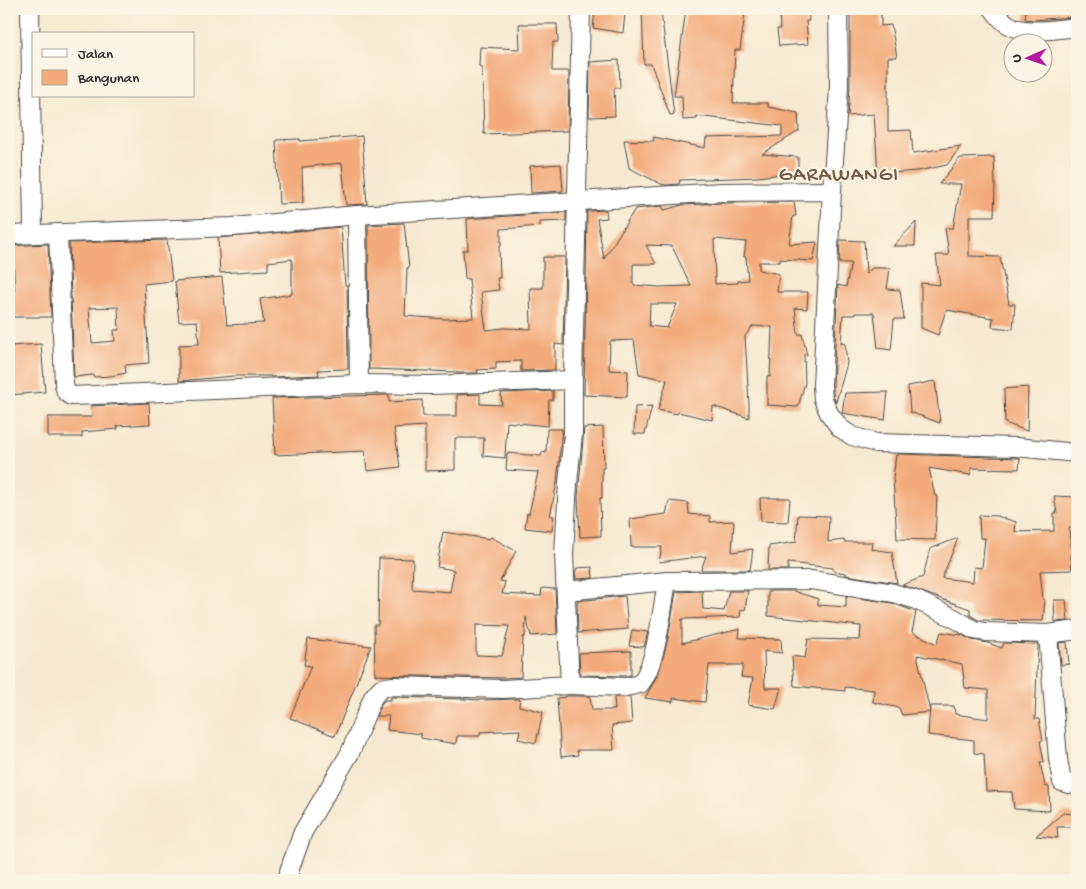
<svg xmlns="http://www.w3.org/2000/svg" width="1086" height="889" font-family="'Gochi Hand',sans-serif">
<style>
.building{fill:#f3ab7c;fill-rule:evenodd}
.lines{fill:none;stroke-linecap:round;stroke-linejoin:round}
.minor-casing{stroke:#4a4844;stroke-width:20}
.minor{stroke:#fff;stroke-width:18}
.labels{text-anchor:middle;stroke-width:4.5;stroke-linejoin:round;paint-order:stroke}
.quarter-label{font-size:21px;letter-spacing:1px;fill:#715847;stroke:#fcf5e5}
</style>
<rect width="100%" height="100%" fill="#fcf5e5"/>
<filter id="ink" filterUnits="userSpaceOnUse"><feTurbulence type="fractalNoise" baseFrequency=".02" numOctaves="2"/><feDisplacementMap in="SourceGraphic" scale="10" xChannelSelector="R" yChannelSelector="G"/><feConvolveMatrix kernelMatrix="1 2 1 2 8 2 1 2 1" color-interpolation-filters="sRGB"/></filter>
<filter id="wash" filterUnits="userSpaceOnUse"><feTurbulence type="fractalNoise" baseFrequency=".0096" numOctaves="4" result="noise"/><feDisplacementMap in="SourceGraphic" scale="20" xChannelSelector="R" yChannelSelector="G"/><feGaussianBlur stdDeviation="1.12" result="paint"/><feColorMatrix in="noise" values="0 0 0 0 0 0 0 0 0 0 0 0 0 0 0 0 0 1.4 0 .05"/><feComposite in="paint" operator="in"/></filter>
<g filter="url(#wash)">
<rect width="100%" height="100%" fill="#f7e9d1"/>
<g id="blocks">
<!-- building -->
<g class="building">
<polygon points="595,9 625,14 623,33 593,28"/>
<polygon points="642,9 661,12 674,114 670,115 651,64 644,64"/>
<polygon points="686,9 739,9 740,13 745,13 740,50 735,50 733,103 768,103 768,107 798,113 799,131 762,154 798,157 798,172 758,177 680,180 679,184 666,185 661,184 629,168 624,140 654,141 653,137 705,148 706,138 782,136 782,126 696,116 697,119 683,120 682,96 674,96"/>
<polygon points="779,9 808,9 809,21 806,21 808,44 779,46 777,29 780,29"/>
<polygon points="850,9 881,9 881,26 891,25 897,57 888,57 888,131 911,130 913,153 961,146 947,165 918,171 878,174 874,114 848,116 850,87"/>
<polygon points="1026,9 1075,9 1071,17 1033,20 1025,19"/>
<polygon points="519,24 557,24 558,42 553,42 552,71 569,71 568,131 484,134 482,67 479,66 480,47 520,49"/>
<polygon points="619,60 620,88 614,88 615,116 589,117 590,62"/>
<polygon points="362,136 367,204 346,205 342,163 302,167 303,203 279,204 276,140 300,139 300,141"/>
<polygon points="994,157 995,186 994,216 969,216 969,256 1000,257 1009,304 1015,304 1013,329 992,327 993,318 946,310 938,335 921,328 921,283 940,285 936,255 949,255 945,228 953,228 961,184 939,184 960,158"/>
<polygon points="561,164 563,191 531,193 530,166"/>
<path d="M 794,202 L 796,216 L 793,216 L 789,244 L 817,242 L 813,261 L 780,259 L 780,262 L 759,262 L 759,270 L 779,274 L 777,292 L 808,292 L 807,309 L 795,308 L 798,334 L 802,334 L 807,355 L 804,354 L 805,383 L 798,407 L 767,405 L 767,376 L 770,377 L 772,327 L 753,326 L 745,336 L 749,404 L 749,418 L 713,406 L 712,420 L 678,412 L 677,414 L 658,410 L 667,380 L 639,374 L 634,340 L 610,341 L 609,370 L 628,371 L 627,397 L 584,395 L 587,211 L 606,210 L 607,218 L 597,219 L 604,259 L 635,209 L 662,206 L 664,210 L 682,205 L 722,203 ZM 714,239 L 746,242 L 744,257 L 746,257 L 748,280 L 738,281 L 738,283 L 715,284 ZM 646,245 L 672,246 L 691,286 L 659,287 L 633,285 L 633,264 L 656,264 ZM 650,304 L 677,304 L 667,328 L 649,326 Z"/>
<polygon points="566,212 566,221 540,222 540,226 501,229 501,246 499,246 500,278 497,278 499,290 481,292 486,330 504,328 531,329 530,288 543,288 543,257 565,257 563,345 555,344 555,370 521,371 521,361 496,362 496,369 477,370 478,373 456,373 456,372 369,369 368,225 404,223 409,268 407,268 405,316 445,319 473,318 469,279 465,279 463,250 468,250 467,219"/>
<polygon points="916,222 915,246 893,246"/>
<polygon points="341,227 345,285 347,285 348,369 318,370 319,375 271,377 271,376 234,376 179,381 179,345 199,344 197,321 179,322 175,281 222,277 227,325 264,323 260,299 292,294 292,259 268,262 268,270 220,273 218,238"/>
<path d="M 167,240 L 172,281 L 144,284 L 149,363 L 125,365 L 126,373 L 111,376 L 94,377 L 93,375 L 74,377 L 69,243 ZM 118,307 L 119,330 L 114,330 L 115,341 L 92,343 L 89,308 Z"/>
<polygon points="840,240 864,241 866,274 872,268 890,268 887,289 900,290 904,319 894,319 891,350 878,348 874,313 855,313 855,315 843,315 841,344 845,343 847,363 836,402 833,396 833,385 838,285 846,287 851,263 839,263"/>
<polygon points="48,244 51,317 9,317 9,295 15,295 13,258 9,258 9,246"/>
<polygon points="41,344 45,392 9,395 9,346"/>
<polygon points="935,381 940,423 910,412 908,386"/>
<polygon points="1028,387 1027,431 1005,423 1004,389"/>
<polygon points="553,391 553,400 549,400 548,426 507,422 505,458 483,456 484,438 455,438 455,470 425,471 425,426 394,428 400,467 367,471 365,451 275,455 272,398 389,395 389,402 422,400 423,416 457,416 457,395 480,394 480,404 502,405 501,393"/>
<polygon points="888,392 885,420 842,413 845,393"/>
<polygon points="149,403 150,424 117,426 118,429 82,432 82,437 48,437 48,417 92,417 91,406"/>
<polygon points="652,406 645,434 634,434 635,407"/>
<polygon points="603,427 604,468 602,468 602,498 600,498 601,536 580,537 578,497 584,428"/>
<polygon points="547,429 562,429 557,482 550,516 554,516 552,531 525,528 527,513 529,514 538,472 506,470 507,453 541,456 542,452 546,453"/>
<polygon points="896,455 900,454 1020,458 1019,469 971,468 970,475 929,468 935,496 937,496 935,540 897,539 893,478"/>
<polygon points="1054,496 1075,497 1076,510 1074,510 1074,528 1069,528 1072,570 1040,571 1043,600 1045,600 1043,621 978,620 970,615 970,609 902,585 923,577 930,549 958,538 942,578 973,582 974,567 982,568 985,538 980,538 979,515 997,516 1016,522 1015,532 1054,531 1054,513 1057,513"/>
<polygon points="760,498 790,498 788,522 761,521"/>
<polygon points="669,501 688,503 689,514 710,516 710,522 734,521 732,552 753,549 750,570 701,570 706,556 659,562 662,547 631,547 630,519 666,514"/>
<polygon points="798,515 829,516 828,542 844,540 844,542 872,542 871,549 892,552 897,583 846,575 846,573 833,571 833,568 788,563 788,570 768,570 769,546 796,542"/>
<path d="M 443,532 L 489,539 L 491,537 L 516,551 L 500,581 L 505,582 L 502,594 L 541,596 L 542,588 L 555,589 L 557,634 L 531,636 L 526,617 L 525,637 L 523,637 L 521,677 L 503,678 L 375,675 L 374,625 L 378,625 L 379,558 L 413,559 L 412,589 L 450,592 L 454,570 L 437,567 ZM 476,625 L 509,626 L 502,656 L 476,655 Z"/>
<polygon points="592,567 593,578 576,579 575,573 577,568"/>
<polygon points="702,591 703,609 724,611 729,591 748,591 745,610 741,609 740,617 682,619 682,643 740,629 739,638 781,639 782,653 764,651 765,688 781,688 775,709 748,705 753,678 741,677 743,665 709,665 705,702 673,698 673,702 645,698 657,676 658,676 668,638 676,592"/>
<polygon points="768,591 793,591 818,599 818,605 846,607 846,596 892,603 916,612 912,632 937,644 941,632 962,635 972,640 988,643 1002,648 1004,643 1038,644 1035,719 1039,719 1043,741 1040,741 1044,762 1040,762 1045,786 1049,787 1050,811 1014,809 1012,792 986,791 984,754 974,753 974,740 928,735 930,706 954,706 955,714 988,719 988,690 965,688 962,664 917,655 930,712 902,715 899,708 873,702 874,690 845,687 845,691 794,686 792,656 805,658 808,639 860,640 861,626 768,616"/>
<polygon points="625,596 628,629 578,633 577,601"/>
<polygon points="1054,600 1066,600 1068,621 1055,622"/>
<polygon points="632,630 648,632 644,647 629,646"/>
<polygon points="308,639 371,646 335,736 290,718 311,666 304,665"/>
<polygon points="1067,642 1069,664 1061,665 1059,643"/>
<polygon points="631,651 631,675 625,676 580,675 579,653"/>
<polygon points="566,696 590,696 592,710 615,710 614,697 630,697 632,723 612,725 614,750 577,750 578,755 561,757 557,698 566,697"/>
<polygon points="391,697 465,699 480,700 520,699 519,706 543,712 536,743 518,739 520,730 480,732 480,736 457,736 456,744 421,738 421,734 387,730 389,716 376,716 382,703 385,700 391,700"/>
<polygon points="1063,813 1077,814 1077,827 1057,827 1058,838 1036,836"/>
</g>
</g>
</g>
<g filter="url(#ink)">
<use href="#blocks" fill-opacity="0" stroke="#4a4844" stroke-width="1"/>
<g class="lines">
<defs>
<g id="minor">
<polyline points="30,9 33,234"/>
<path d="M 993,9 C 998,16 1005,24 1013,27 C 1030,34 1060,29 1077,27"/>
<polyline points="832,191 839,87 838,9"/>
<polyline points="357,215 359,384"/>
<polyline points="58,233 64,384 66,392 71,396 359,384 431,385 573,380"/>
<polyline points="9,235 233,227 357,215 722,192 832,191 822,385 823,399 829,413 840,428 852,436 876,443 1016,447 1077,453"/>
<polyline points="566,591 667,581 811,580 894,593 916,600 954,618 974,630 985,632 1048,634 1077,630"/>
<polyline points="1048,634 1058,759 1062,782 1068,784 1077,783"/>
<path d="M 570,685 L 626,687 L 640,684 C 657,663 662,609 667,581"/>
<polyline points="288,880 289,871 303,832 350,753 373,697 381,688 393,686 503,689 570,685 564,555 568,483 573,434 573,380 581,9"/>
</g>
</defs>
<!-- minor casing -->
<use href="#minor" class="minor-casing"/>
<!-- minor -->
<use href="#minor" class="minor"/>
</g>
</g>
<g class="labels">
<!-- quarter labels -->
<g class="quarter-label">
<text x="839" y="180">GARAWANGI</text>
</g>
</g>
<!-- margin -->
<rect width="1086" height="889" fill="none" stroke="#fcf5e5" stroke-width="30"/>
<!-- legend -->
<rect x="32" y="32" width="162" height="65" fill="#fcf5e5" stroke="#a8a49b"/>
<rect x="42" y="49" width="25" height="8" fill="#ffffff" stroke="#a8a49b"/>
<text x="78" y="58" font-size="15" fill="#2b2b2b">Jalan</text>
<rect x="42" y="70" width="25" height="15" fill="#f3ab7c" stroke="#a8a49b"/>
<text x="78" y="82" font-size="15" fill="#2b2b2b">Bangunan</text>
<!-- north arrow -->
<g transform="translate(1028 58) rotate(268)"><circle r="24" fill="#fcf5e5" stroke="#a8a49b"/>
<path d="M0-4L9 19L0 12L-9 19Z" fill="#b5179e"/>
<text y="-8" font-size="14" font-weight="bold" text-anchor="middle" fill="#2b2b2b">U</text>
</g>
</svg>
